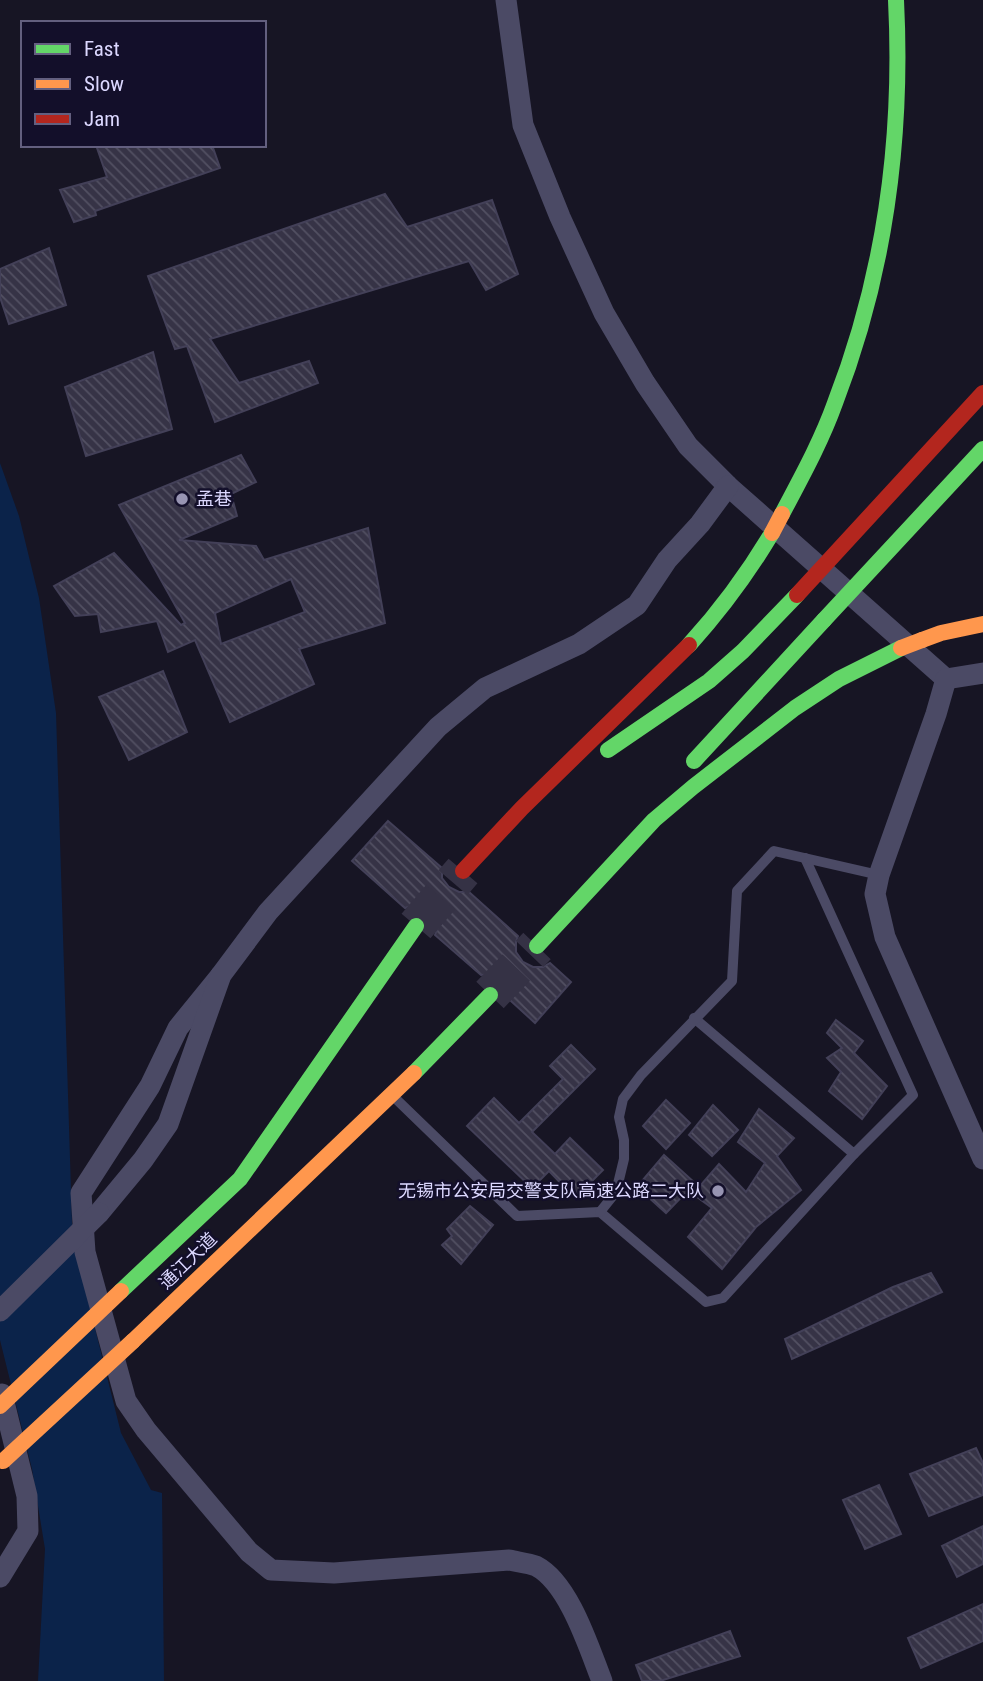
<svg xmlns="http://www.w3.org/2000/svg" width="983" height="1681" font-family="'Roboto Condensed','Noto Sans SC',sans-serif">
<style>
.water{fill:#0b234a}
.building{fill:url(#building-back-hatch);stroke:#434058;stroke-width:2;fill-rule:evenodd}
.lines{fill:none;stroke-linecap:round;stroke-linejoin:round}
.highway-tunnel{stroke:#353245;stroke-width:38;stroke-dasharray:38 19;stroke-linecap:butt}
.lane{stroke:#4b4a65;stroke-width:10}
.street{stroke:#4b4a65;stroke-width:21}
.fast{stroke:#63d668;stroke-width:16}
.slow{stroke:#ff974d;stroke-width:16}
.jam{stroke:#b3261e;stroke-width:16}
.street-bridge{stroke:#4b4a65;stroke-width:21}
.fast-bridge{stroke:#63d668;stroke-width:16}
.slow-bridge{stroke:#ff974d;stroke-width:16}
.jam-bridge{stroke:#b3261e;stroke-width:16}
.poi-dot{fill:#9794b2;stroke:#130f2a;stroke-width:2.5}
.labels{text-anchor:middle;stroke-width:5;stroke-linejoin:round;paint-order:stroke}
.poi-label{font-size:18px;fill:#dcd8ff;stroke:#130f2a;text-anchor:start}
.street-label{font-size:18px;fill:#dcd8ff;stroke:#130f2a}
</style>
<defs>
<pattern id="building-back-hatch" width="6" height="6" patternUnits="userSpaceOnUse" patternTransform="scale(1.75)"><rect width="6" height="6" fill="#363346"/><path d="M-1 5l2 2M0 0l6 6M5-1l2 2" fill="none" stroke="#525062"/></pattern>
</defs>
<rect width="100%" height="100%" fill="#171524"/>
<!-- water -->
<polygon class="water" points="0,463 19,516 39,598 56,713 72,1222 80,1268 121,1433 151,1490 162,1493 164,1681 38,1681 45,1549 32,1469 0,1340"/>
<!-- building -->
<g class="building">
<polygon points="96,145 212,145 220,168 95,211 96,215 74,222 60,190 107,177"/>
<polygon points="385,194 407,227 492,200 518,274 486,290 469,261 210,339 239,383 309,361 318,383 215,422 187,346 175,349 148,276"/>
<polygon points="49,248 66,305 9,324 0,297 0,269"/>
<polygon points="153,352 172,429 86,456 65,387"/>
<path d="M 241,455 L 256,482 L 231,494 L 237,516 L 179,540 L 256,546 L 264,560 L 368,528 L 385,623 L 299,649 L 314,684 L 230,722 L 195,640 L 168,652 L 157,621 L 101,632 L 98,614 L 75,616 L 54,586 L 114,553 L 181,625 L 185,623 L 119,505 ZM 291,579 L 305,612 L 221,644 L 215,613 Z"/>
<polygon points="163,671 187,732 129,760 99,697"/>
<polygon points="388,821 442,868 442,878 449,887 459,892 469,892 518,936 516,942 516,952 523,962 533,967 543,967 550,963 571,982 535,1023 511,1001 511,990 505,979 495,974 481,975 435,935 438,927 436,917 429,909 417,904 405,908 352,861"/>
<polygon points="836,1020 863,1041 854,1053 887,1086 862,1119 829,1091 841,1072 827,1058 842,1048 827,1033"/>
<polygon points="571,1045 595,1069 532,1132 555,1154 570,1138 603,1170 575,1198 549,1171 532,1188 467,1126 494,1098 519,1123 563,1079 550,1066"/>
<polygon points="666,1100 690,1123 666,1149 643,1126"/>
<polygon points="713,1105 738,1130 712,1156 689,1135"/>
<polygon points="759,1109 794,1138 777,1156 801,1190 756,1227 722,1269 688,1237 712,1208 693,1194 719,1164 746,1192 765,1163 738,1142"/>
<polygon points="664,1155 695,1183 666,1213 637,1187"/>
<polygon points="470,1206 493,1225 461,1264 442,1245 452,1236 447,1229"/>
<polygon points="931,1273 942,1292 792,1359 785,1339 893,1287"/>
<polygon points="976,1448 983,1463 983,1495 929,1516 910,1474"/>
<polygon points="879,1485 901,1534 865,1549 843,1500"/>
<polygon points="983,1526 983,1564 957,1577 942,1546"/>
<polygon points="983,1604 983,1641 921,1668 908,1638"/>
<polygon points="730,1631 740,1656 660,1681 642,1681 636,1665"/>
</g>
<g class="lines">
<!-- highway-tunnel -->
<g class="highway-tunnel">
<polyline points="416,926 463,871"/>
<polyline points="490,995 537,946"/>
</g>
<!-- lane -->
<g class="lane">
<polyline points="694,1018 854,1154 913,1095 805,858"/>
<polyline points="396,1099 517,1216 600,1212 706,1302 723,1298 854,1154"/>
<polyline points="600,1212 616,1192 624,1159 624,1140 619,1117 623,1099 641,1075 732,981 737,891 774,851 879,875"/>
</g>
<!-- street -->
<g class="street">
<polyline points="506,0 523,125 560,217 604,313 645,383 688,446 728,486 946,679"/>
<polyline points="983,673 946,679 936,714 879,875 875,894 885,937 983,1159"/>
<path d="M 221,975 L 178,1028 L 150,1086 L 81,1193 L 85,1252 L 126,1401 L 146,1430 L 249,1552 L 271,1570 L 334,1573 L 509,1560 C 517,1562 528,1563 536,1566 C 569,1583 589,1648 602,1681"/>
<polyline points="99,1213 143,1160 168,1124 221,975 268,912 438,727 485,688 579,644 637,605 667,560 700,524 728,486"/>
<polyline points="0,1577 28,1531 27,1496 2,1394"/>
</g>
<!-- fast -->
<g class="fast">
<path d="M 782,514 C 801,478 821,442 835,403 C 885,274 903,138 896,0"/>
<path d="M 689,645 C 720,611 748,573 772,533"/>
<polyline points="608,750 709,681 743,651 797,595"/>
<polyline points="694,761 824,620"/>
<polyline points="537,946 654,820 693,787 795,708 839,679 901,648"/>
<polyline points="414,1073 490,995"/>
<polyline points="121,1291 240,1179 416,926"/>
</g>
<!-- slow -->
<g class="slow">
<polyline points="922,640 941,633 983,624"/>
<polyline points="133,1341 414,1073"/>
</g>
<!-- jam -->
<polyline class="jam" points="463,871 522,808 689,645"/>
<!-- street-bridge -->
<polyline class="street-bridge" points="0,1311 99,1213"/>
<!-- fast-bridge -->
<polyline class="fast-bridge" points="824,620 983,449"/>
<!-- slow-bridge -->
<g class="slow-bridge">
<polyline points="772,533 782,514"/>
<polyline points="901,648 922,640"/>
<polyline points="0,1406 121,1291"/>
<polyline points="3,1461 133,1341"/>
</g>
<!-- jam-bridge -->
<polyline class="jam-bridge" points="797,595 983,393"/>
</g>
<!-- markers -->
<g class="poi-dot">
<circle cx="182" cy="499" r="7"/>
<circle cx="718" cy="1191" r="7"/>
</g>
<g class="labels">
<!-- poi labels -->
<g class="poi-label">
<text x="196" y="505">孟巷</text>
<text x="704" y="1197" text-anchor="end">无锡市公安局交警支队高速公路二大队</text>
</g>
<!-- street labels -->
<g class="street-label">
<text transform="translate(188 1261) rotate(-44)" y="6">通江大道</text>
</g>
</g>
<!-- legend -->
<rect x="21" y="21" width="245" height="126" fill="#130f2a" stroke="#635f7f" stroke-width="2"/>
<rect x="35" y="44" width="35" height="10" fill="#63d668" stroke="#635f7f" stroke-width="2"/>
<text x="84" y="56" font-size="21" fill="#dcd8ff">Fast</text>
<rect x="35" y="79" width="35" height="10" fill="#ff974d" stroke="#635f7f" stroke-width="2"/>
<text x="84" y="91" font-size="21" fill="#dcd8ff">Slow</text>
<rect x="35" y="114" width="35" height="10" fill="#b3261e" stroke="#635f7f" stroke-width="2"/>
<text x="84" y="126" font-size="21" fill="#dcd8ff">Jam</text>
</svg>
